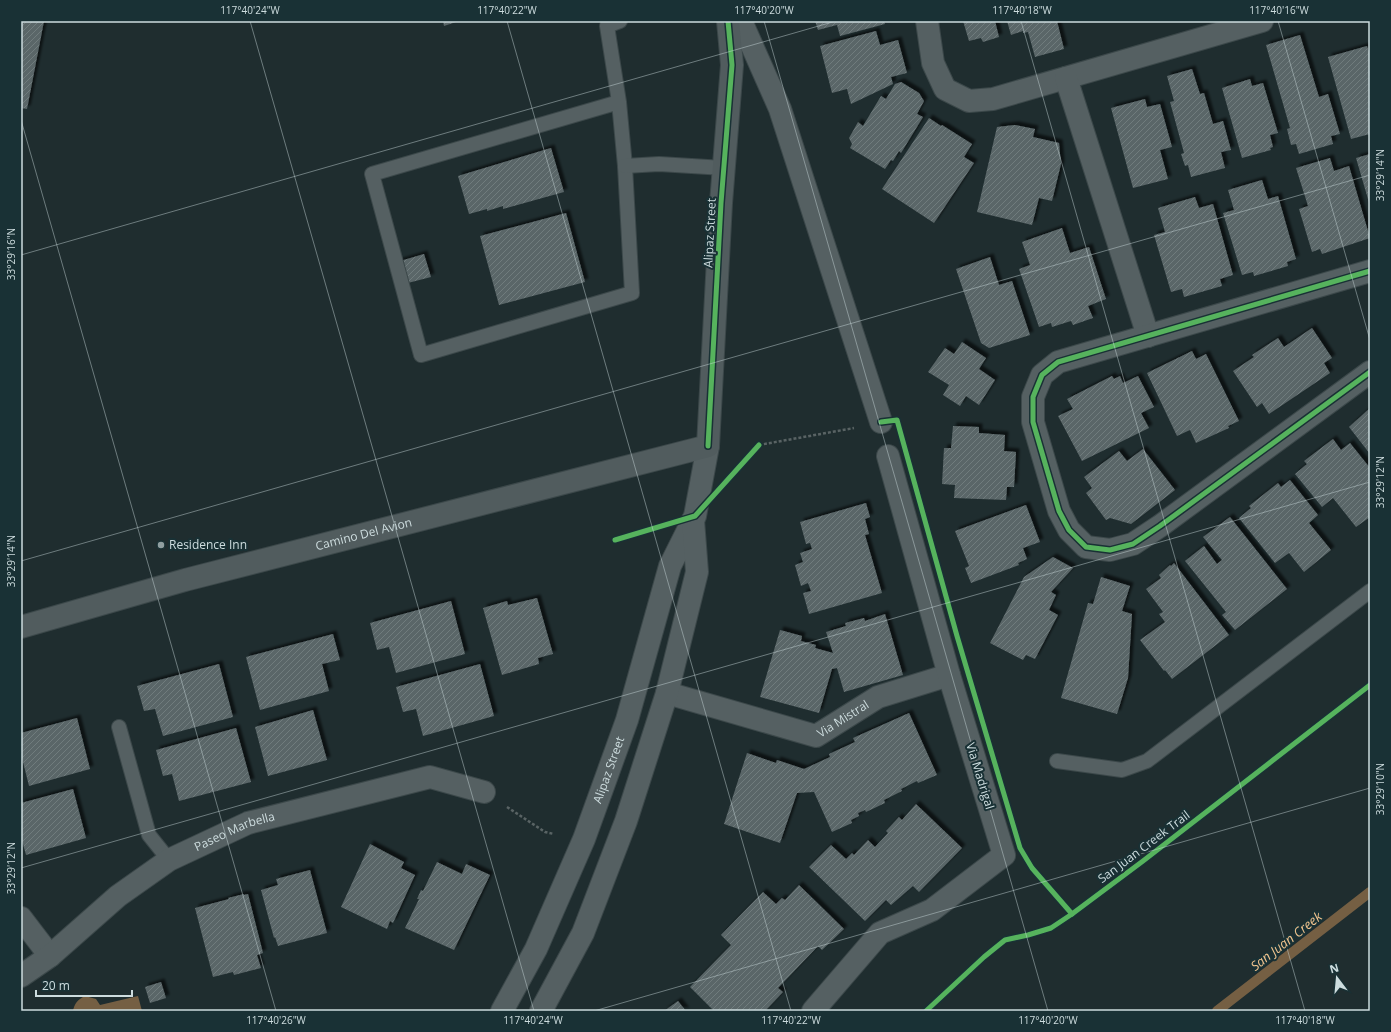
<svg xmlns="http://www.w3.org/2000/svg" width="1391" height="1032" font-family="'Open Sans',sans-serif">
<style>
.water{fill:#755f43}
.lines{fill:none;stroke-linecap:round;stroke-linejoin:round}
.stream{stroke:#755f43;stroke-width:10}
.building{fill:url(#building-hatch);filter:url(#shadow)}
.service-casing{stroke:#3c484a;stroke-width:16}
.minor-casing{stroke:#3c484a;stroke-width:24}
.tertiary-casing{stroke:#3c484a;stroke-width:24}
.secondary-casing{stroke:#3c484a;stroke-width:24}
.path{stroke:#596364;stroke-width:2.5;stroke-dasharray:3 2;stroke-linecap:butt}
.service{stroke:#556062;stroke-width:14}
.minor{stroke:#556062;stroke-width:22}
.tertiary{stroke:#556062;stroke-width:22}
.secondary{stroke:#515c5e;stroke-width:22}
.cycleway-casing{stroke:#193135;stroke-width:8}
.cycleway{stroke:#56b35d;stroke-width:5}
.ticks{fill:none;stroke:#cddcde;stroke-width:1;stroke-opacity:0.45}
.poi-dot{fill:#909fa1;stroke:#193135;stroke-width:1.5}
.labels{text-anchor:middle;stroke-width:4;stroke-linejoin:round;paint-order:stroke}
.street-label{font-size:12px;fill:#cddcde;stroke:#193135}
.poi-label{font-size:12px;fill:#cddcde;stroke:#193135;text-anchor:start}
.water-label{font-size:13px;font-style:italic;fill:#f0c38e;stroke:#193135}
.neatline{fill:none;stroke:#cddcde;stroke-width:1.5}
.ticks-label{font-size:10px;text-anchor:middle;fill:#cddcde}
</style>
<defs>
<pattern id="building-hatch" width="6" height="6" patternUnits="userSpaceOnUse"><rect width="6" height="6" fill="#5a6668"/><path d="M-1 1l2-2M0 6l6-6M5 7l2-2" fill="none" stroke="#707b7d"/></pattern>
<filter id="shadow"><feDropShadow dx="3.5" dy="-3.5" stdDeviation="1" flood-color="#0009"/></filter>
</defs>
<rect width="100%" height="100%" fill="#1f2d2f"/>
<!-- water -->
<path class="water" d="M 85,996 L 96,999 L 100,1005 L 138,996 L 142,1011 L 73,1011 C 74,1004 78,999 85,996 Z"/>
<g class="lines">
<!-- stream -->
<polyline class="stream" points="1217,1011 1370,892"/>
</g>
<!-- building -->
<g class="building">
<polygon points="21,21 44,21 27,109 21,108"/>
<polygon points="443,21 459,21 444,26"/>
<polygon points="815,21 884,21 885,24 840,36 837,25 818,30"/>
<polygon points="963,21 995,21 999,37 983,42 981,38 969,41"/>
<polygon points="1007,21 1057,21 1064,49 1035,57 1028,32 1023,33 1023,31 1011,35"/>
<polygon points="876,31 880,45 898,40 907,73 891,77 893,84 851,104 847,89 832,93 820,46"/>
<polygon points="1300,35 1319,97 1328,94 1340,134 1331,136 1333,144 1299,154 1296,144 1291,145 1287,129 1290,128 1266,45"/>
<polygon points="1367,46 1370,56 1370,134 1351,139 1328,57"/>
<polygon points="1192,69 1200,94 1204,93 1213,124 1223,121 1231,150 1221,152 1225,168 1191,177 1188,165 1185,166 1181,154 1184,153 1170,102 1174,101 1167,76"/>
<polygon points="1250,79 1252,86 1263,83 1278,133 1270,135 1273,147 1270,148 1271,150 1242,158 1222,88"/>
<polygon points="901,82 919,93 924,101 917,114 923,117 901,153 899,151 893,161 891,160 885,169 850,148 852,144 849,138 858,122 863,126 881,96 886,99 895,84"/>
<polygon points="1145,99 1147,107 1160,104 1172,147 1160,150 1168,179 1133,188 1111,108"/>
<polygon points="929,118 941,126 942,125 972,144 964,157 974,163 934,223 882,189"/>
<polygon points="1015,125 1035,129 1033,137 1059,143 1061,164 1052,201 1039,198 1032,225 977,212 997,127"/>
<polygon points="551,148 564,192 503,209 503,206 487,211 487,209 469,214 458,176"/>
<polygon points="1370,154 1370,206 1356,158"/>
<polygon points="1330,158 1334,171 1349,166 1370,238 1322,254 1320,249 1312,252 1299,209 1308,206 1296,168"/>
<polygon points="1262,180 1268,199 1278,196 1296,259 1287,262 1288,266 1254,276 1253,272 1242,275 1223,213 1234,210 1228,190"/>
<polygon points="1195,197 1199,208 1213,204 1233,275 1220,279 1222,286 1184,297 1182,289 1171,292 1154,235 1165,232 1158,208"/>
<polygon points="566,213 585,282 499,305 480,236"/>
<polygon points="1062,228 1070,253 1089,247 1106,299 1088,306 1093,318 1073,325 1071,321 1052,327 1051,323 1039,327 1019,269 1030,265 1022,242"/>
<polygon points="424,254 431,277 404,284 397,262"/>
<polygon points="990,257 999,285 1012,281 1030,335 989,348 981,343 956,269"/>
<polygon points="1312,328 1332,358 1324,363 1330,373 1269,414 1262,403 1257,407 1233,371 1254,357 1252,355 1278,338 1284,347"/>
<polygon points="962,342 986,358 979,369 995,380 979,405 966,396 960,406 943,395 949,385 928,372 945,348 954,354"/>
<polygon points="1192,351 1196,359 1206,354 1239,421 1228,426 1229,428 1196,443 1190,430 1177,436 1147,373"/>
<polygon points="1112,376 1114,379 1120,376 1123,383 1138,376 1154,407 1141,413 1149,428 1082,461 1058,416 1073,409 1067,399"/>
<polygon points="1370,408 1370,454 1349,427"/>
<polygon points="953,426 979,427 979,433 1005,435 1004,451 1016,452 1014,487 1007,487 1006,500 954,498 955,485 942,484 944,448 951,448"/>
<polygon points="1333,439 1341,450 1350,443 1370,468 1370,517 1356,527 1333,498 1322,507 1295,474 1307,464 1304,461"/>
<polygon points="1143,449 1175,490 1131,524 1110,518 1106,520 1086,493 1092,488 1084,477 1119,451 1127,461"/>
<polygon points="1290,480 1318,515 1309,523 1331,550 1304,572 1289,553 1275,563 1239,518 1251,508 1249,506 1278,483 1281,487"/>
<polygon points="866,503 870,517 865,519 869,534 865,535 882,593 809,614 803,593 811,591 808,583 801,586 795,565 803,562 800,553 812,549 810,543 806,544 800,522"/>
<polygon points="1026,505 1040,542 1023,548 1027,559 1018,563 1019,565 971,583 965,568 969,566 955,531"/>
<polygon points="1230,517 1287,589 1235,630 1222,615 1226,612 1185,561 1204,546 1217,564 1222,560 1203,537"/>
<polygon points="1053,557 1073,568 1051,592 1056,595 1049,610 1058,615 1035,659 1026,655 1023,660 990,643 1024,577"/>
<polygon points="1174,563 1229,635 1172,679 1165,670 1164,671 1140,640 1165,622 1159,614 1163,612 1146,589 1161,578 1159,575 1170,565 1171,566"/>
<polygon points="1101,577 1130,586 1122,611 1132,614 1128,678 1117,714 1061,698 1088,603 1093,604"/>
<polygon points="537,598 553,654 538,658 539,664 502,675 483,608 507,601 508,605"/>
<polygon points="451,601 465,654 396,673 389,647 377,650 370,623"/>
<polygon points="885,614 903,675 844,692 837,668 832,669 819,713 760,697 780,630 802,636 801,641 816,645 815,648 833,653 826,632 846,626 845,623 864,618 865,621"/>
<polygon points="333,634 340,660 322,664 329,691 260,710 246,657"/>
<polygon points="219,664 233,717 163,736 155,709 144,711 137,686"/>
<polygon points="480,664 494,716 423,736 416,709 403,712 396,687"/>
<polygon points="313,710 327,760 268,776 255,727"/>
<polygon points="909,713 937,775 918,783 917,781 901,789 902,791 884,800 885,803 866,812 865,810 858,813 859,816 851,820 852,823 832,832 814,792 797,793 780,843 724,824 747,753 776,763 777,760 804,769 830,757 829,754 855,742 853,738"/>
<polygon points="77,718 90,769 29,786 21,754 21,733"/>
<polygon points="236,728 251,782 179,801 172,774 163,776 156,750"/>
<polygon points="73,789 86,838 26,855 21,837 21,803"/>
<polygon points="916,804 962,848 919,892 913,886 891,905 886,900 865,921 809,867 831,845 846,859 852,853 854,855 868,840 875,847 888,833 886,831 899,817 902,820"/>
<polygon points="370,844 404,862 401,868 415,875 393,923 390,921 387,929 341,907"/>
<polygon points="437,862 462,874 466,864 490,875 454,950 405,928 419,899 417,899 421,890 423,891"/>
<polygon points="310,870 327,933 278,946 275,937 274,938 261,890 278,885 276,879"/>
<polygon points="799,885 844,929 822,950 818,946 778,988 783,992 765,1011 714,1011 690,987 731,945 721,935 763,892 776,904 782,898 785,900"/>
<polygon points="244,894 244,895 248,894 263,953 257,955 261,968 234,975 233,972 213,977 195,908 229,899 228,898"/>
<polygon points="161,982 166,998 150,1003 145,987"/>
<polygon points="678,1001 686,1011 664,1011"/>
</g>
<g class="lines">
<defs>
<g id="service">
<polyline points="619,102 625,166 632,293 421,355 372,174 619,102 607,26 620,21"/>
<polyline points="625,166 659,164 724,168"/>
<polyline points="119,727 149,835 169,860"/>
<polyline points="1057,761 1122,770 1147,761 1370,591"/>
</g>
<g id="minor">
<polyline points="741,21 780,109 881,422"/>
<polyline points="927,21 933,63 945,89 969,101 993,99 1262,21"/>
<polyline points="1066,78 1148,336"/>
<polyline points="1370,271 1058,362 1042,375 1033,397 1033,422 1059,511 1069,530 1086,547 1110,550 1133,544 1160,526 1370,372"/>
<path id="s1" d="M 667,693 L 816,736 L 878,697 L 949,675"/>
<polyline points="21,918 50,956"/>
<path id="s2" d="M 21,976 L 50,956 L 118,896 L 169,860 L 248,823 L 430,777 L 484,792"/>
<polyline points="813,1011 880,933 932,910 1004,855 949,675 888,456"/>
</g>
<g id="tertiary">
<path id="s3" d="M 502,1011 L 536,949 L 584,839 L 627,720 L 670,566 L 695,516 L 708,446"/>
<polyline points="541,1011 583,933 626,821 667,693 697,572 693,520"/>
</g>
<g id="secondary">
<path id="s4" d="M 21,627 L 185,580 L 708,446 L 721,203 L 732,65 L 728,21"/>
</g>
</defs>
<!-- service casing -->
<use href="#service" class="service-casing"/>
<!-- minor casing -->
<use href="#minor" class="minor-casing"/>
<!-- tertiary casing -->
<use href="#tertiary" class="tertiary-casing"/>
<!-- secondary casing -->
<use href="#secondary" class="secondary-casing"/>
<!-- path -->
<g class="path">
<polyline points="759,445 854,428"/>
<polyline points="507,807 545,832 554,834"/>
</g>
<!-- service -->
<use href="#service" class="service"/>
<!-- minor -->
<use href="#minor" class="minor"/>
<!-- tertiary -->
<use href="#tertiary" class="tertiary"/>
<!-- secondary -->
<use href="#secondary" class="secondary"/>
<defs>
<g id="cycleway">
<polyline points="1370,271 1058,362 1042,375 1033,397 1033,422 1059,511 1069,530 1086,547 1110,550 1133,544 1160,526 1370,372"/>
<polyline points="881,422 897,420 957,636 1020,848 1032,868 1072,914"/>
<polyline points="708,446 721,203 732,65 728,21"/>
<polyline points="615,540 695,516 759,445"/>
<polyline points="926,1011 984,957 1005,940 1028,935 1051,928 1072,914 1143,861 1370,685"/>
</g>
</defs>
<!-- cycleway casing -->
<use href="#cycleway" class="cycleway-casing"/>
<!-- cycleway -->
<use href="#cycleway" class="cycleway"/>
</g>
<!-- ticks -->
<path class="ticks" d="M 250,21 L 534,1011M 507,21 L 791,1011M 764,21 L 1048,1011M 1021,21 L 1305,1011M 1278,21 L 1370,340M 21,120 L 276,1011M 21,255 L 836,21M 21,561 L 1370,175M 21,868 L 1370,482M 594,1011 L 1370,788"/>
<!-- markers -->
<circle class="poi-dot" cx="161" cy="545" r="4"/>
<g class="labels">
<!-- street labels -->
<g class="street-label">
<text transform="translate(710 233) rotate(-87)" y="4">Alipaz Street</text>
<text dy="4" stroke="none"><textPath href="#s4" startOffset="355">Camino Del Avion</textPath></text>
<text dy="4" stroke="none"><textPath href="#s1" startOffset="187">Via Mistral</textPath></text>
<text dy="4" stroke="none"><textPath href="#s3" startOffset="264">Alipaz Street</textPath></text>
<text transform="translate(980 776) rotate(73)" y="4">Via Madrigal</text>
<text dy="4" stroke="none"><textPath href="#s2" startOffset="260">Paseo Marbella</textPath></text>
<text transform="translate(1144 847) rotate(-37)" y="4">San Juan Creek Trail</text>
</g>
<!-- poi labels -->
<g class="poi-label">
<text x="169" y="549">Residence Inn</text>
</g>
<!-- water labels -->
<g class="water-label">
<text transform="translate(1286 941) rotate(-38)" y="5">San Juan Creek</text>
</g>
</g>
<!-- border -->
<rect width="1391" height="1032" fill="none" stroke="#193135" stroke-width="44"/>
<!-- north arrow -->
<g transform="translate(1337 978) rotate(344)" stroke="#193135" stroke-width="3" paint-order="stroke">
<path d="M0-3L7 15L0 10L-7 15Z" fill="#cddcde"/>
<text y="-6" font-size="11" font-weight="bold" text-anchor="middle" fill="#cddcde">N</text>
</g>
<!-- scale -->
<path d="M36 990v6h96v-6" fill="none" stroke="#cddcde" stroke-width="2"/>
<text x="42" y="990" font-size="12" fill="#cddcde" stroke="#193135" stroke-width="3" paint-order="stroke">20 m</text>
<rect x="22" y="22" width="1347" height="988" class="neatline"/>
<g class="ticks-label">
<text x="250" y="14">117°40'24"W</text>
<text x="507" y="14">117°40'22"W</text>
<text x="764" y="14">117°40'20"W</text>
<text x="1022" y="14">117°40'18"W</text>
<text x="1279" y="14">117°40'16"W</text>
<text transform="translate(1380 175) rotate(-90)" y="4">33°29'14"N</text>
<text transform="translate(11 254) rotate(-90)" y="4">33°29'16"N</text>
<text transform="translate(1380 482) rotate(-90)" y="4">33°29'12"N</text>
<text transform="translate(11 561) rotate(-90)" y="4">33°29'14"N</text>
<text transform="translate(1380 789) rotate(-90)" y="4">33°29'10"N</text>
<text transform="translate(11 868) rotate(-90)" y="4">33°29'12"N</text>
<text x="276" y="1024">117°40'26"W</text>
<text x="533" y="1024">117°40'24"W</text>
<text x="791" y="1024">117°40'22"W</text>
<text x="1048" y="1024">117°40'20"W</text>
<text x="1305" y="1024">117°40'18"W</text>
</g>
</svg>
